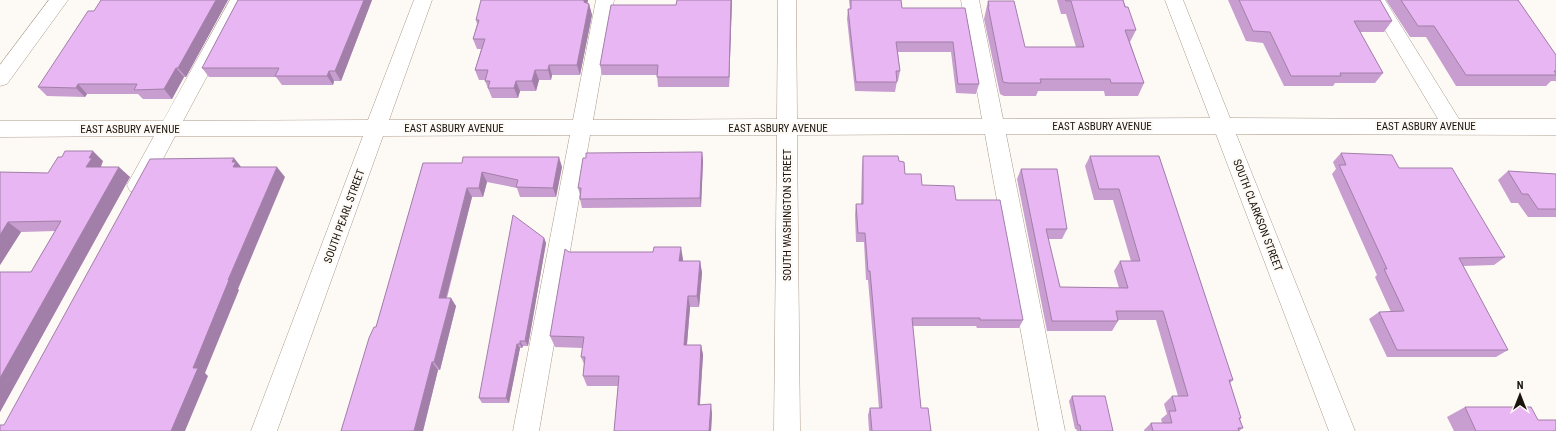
<svg xmlns="http://www.w3.org/2000/svg" width="1556" height="431" font-family="'Roboto Condensed',sans-serif">
<style>
.lines{fill:none;stroke-linecap:round;stroke-linejoin:round}
.minor-casing{stroke:#aa9989;stroke-width:1}
.minor{fill:#fff;fill-rule:evenodd}
.wall{fill:#c89dd0}
.shaded-wall{fill:#a27fa9}
.building{fill:#e8b6f2;stroke:#a27fa9}
.labels{text-anchor:middle;stroke-width:4;stroke-linejoin:round;paint-order:stroke}
.street-label{font-size:11px;fill:#1b140e;stroke:#fdf9f5}
</style>
<rect width="100%" height="100%" fill="#fdf9f5"/>
<g class="lines">
<defs>
<g id="minor">
<polygon points="49,0 68,0 7,84 0,86 0,65"/>
<polygon points="230,0 248,0 183,121 368,120 414,0 432,0 389,120 573,120 596,0 614,0 593,120 777,119 778,0 796,0 797,119 982,119 961,0 979,0 1003,119 1210,118 1165,0 1183,0 1230,118 1438,119 1367,0 1385,0 1459,119 1556,119 1556,135 1236,134 1355,431 1329,431 1216,134 1006,134 1065,431 1039,431 985,134 797,135 800,431 774,431 777,135 590,135 539,431 513,431 570,135 383,136 277,431 251,431 363,136 175,136 146,191 138,194 130,191 127,185 154,136 0,137 0,121 163,121"/>
</g>
</defs>
<!-- minor casing -->
<use href="#minor" class="minor-casing"/>
<!-- minor -->
<use href="#minor" class="minor"/>
</g>
<!-- wall -->
<g class="wall">
<polygon points="228,0 186,77 184,77 172,99 143,99 138,94 87,94 85,97 47,96 38,87 94,11"/>
<polygon points="238,0 372,0 341,81 334,81 333,85 282,85 276,77 209,77 202,68"/>
<polygon points="677,0 732,0 729,87 658,87 657,75 602,75 600,65 676,5"/>
<polygon points="849,0 901,0 902,8 965,8 979,84 976,94 956,93 951,52 898,52 900,71 898,81 897,81 895,92 855,91 847,19 848,9 850,9"/>
<polygon points="1057,0 1123,0 1136,30 1130,42 1144,83 1138,96 1105,96 1104,91 1038,91 1036,96 1004,96 1000,94 984,19 988,1 1025,47 1076,47 1066,14 1061,14"/>
<polygon points="1228,0 1380,0 1392,21 1384,32 1360,32 1383,73 1375,83 1335,83 1333,86 1284,86 1263,43 1246,41"/>
<polygon points="1386,0 1518,0 1556,55 1556,81 1551,81 1546,86 1456,86 1426,37 1410,37"/>
<polygon points="588,4 589,4 592,15 580,75 552,75 551,80 539,80 536,91 520,91 518,98 492,98 485,81 485,80 479,80 475,70 481,49 477,49 473,39 477,24 476,20"/>
<polygon points="702,152 703,161 701,207 582,208 580,199 580,195 578,188"/>
<polygon points="1341,153 1399,168 1505,257 1494,265 1463,266 1508,350 1496,357 1387,357 1369,319 1379,312 1391,312 1375,277 1377,275 1332,174 1336,169 1333,162"/>
<polygon points="863,156 899,161 905,174 922,185 956,200 1023,320 1019,328 977,328 976,326 913,326 921,408 931,431 869,431 868,415 870,408 879,408 868,280 866,280 864,242 856,242 855,214 856,204 861,204 862,165"/>
<polygon points="1090,156 1159,156 1233,380 1230,383 1241,418 1240,419 1243,428 1239,431 1144,431 1144,430 1151,423 1162,423 1161,419 1167,414 1164,404 1172,396 1178,396 1156,320 1118,320 1118,321 1112,331 1047,331 1017,179 1021,169 1067,229 1062,239 1048,239 1060,287 1119,288 1114,271 1120,261 1131,261 1113,200 1094,200 1085,166"/>
<polygon points="62,157 103,161 101,166 101,167 130,177 0,412 0,272 31,272 55,231 21,232 0,265 0,172 48,173"/>
<polygon points="423,163 562,167 556,197 520,197 517,188 487,182 483,197 472,197 447,298 456,306 440,370 438,370 423,431 341,431 376,327"/>
<polygon points="1508,171 1556,174 1556,217 1528,217 1518,203 1511,203 1498,180"/>
<polygon points="544,238 546,243 528,346 523,346 522,348 520,348 509,403 482,403 479,398"/>
<polygon points="569,252 683,259 682,261 700,261 702,273 699,307 690,307 687,345 701,345 703,355 700,405 712,413 711,431 614,431 618,386 587,386 583,376 584,364 581,357 583,348 555,347 550,336"/>
<polygon points="1072,396 1113,431 1077,431 1076,429 1075,429 1069,401"/>
<polygon points="1465,407 1538,420 1556,431 1454,431 1447,417"/>
</g>
<!-- shaded-wall -->
<g class="shaded-wall">
<polygon points="216,0 228,0 186,77 178,68"/>
<polygon points="364,0 372,0 341,81 335,71"/>
<polygon points="584,0 588,0 586,13 584,2"/>
<polygon points="731,0 732,0 729,87 729,77"/>
<polygon points="589,4 592,15 580,75 577,65"/>
<polygon points="549,65 552,75 551,80 548,70"/>
<polygon points="176,68 184,77 172,99 164,89"/>
<polygon points="535,70 539,80 536,91 532,81"/>
<polygon points="329,71 334,81 333,85 327,76"/>
<polygon points="516,81 520,91 518,98 514,88"/>
<polygon points="78,84 87,94 85,97 76,88"/>
<polygon points="93,151 103,161 101,166 102,168 86,167 89,158"/>
<polygon points="702,152 703,161 701,207 700,198"/>
<polygon points="559,157 562,167 556,197 553,188"/>
<polygon points="234,158 242,168 233,167 232,162"/>
<polygon points="119,167 130,177 0,412 0,378"/>
<polygon points="277,167 285,177 238,289 239,290 205,373 208,376 185,431 171,431 193,368 228,280"/>
<polygon points="482,172 487,182 483,197 479,188"/>
<polygon points="467,188 472,197 444,306 439,298"/>
<polygon points="8,222 21,232 0,265 0,235"/>
<polygon points="544,238 546,243 528,346 525,341"/>
<polygon points="681,247 683,259 681,273 679,261"/>
<polygon points="700,261 702,273 699,307 697,296"/>
<polygon points="688,296 690,307 686,355 684,345"/>
<polygon points="451,298 456,306 440,370 434,362"/>
<polygon points="520,341 523,346 522,348 520,344"/>
<polygon points="517,344 520,348 509,403 506,398"/>
<polygon points="701,345 703,355 699,414 698,405"/>
<polygon points="432,362 438,370 423,431 414,431"/>
<polygon points="711,404 712,413 711,431 709,431"/>
</g>
<!-- building -->
<g class="building">
<polygon points="101,0 216,0 178,68 176,68 164,89 134,90 137,84 78,84 76,88 38,87 88,11 94,11"/>
<polygon points="238,0 364,0 335,71 329,71 327,76 275,76 279,68 202,68"/>
<polygon points="481,0 584,0 584,2 589,4 577,65 549,65 548,70 535,70 532,81 516,81 514,88 488,88 490,81 485,81 488,70 475,70 485,39 473,39 479,20 476,20"/>
<polygon points="677,0 731,0 729,77 657,77 658,65 600,65 611,5 676,5"/>
<polygon points="851,0 901,0 902,8 965,8 979,84 958,84 953,42 896,42 900,71 896,71 897,82 856,82 848,9 851,9"/>
<polygon points="1065,0 1123,0 1125,7 1128,7 1136,30 1125,30 1144,83 1111,83 1110,79 1040,79 1041,83 1008,83 1003,82 988,6 989,6 988,1 1014,1 1025,47 1084,47 1071,1 1066,1"/>
<polygon points="1239,0 1380,0 1392,21 1354,21 1383,73 1340,73 1341,76 1291,76 1270,32 1253,31"/>
<polygon points="1401,0 1518,0 1556,55 1556,71 1554,71 1556,74 1556,75 1466,75 1434,26 1418,26"/>
<polygon points="65,151 93,151 89,158 92,158 86,167 119,167 0,378 0,272 31,272 61,221 8,222 0,235 0,172 48,173 58,157 62,157"/>
<polygon points="702,152 700,198 580,199 581,188 578,188 583,158 586,158 586,153"/>
<polygon points="1341,153 1392,155 1399,168 1452,168 1505,257 1459,258 1508,350 1397,350 1379,312 1404,311 1384,269 1387,269 1339,165 1346,165"/>
<polygon points="863,156 898,156 899,161 904,162 905,174 921,174 922,185 954,186 956,200 1000,200 1023,320 980,320 980,318 912,318 921,408 928,408 931,431 872,431 870,408 882,408 870,271 868,271 865,233 858,233 856,204 863,204"/>
<polygon points="1090,156 1159,156 1233,380 1229,380 1241,418 1239,418 1243,428 1238,428 1239,431 1153,431 1151,423 1172,423 1169,411 1176,411 1172,396 1188,396 1163,311 1116,311 1118,321 1052,321 1021,169 1057,169 1067,229 1046,229 1060,287 1128,288 1120,261 1140,261 1119,189 1099,189"/>
<polygon points="463,157 559,157 553,188 516,187 518,180 482,172 479,188 467,188 439,298 451,298 434,362 432,362 414,431 341,431 369,338 374,327 376,327 423,163 462,163"/>
<polygon points="234,158 232,162 236,162 233,167 277,167 228,280 229,280 193,368 198,368 171,431 0,431 0,425 4,425 150,159"/>
<polygon points="1508,171 1556,174 1556,209 1538,209 1528,194 1522,194"/>
<polygon points="513,215 544,238 525,341 520,341 520,344 517,344 506,398 479,398"/>
<polygon points="654,247 681,247 679,261 700,261 697,296 688,296 684,345 701,345 698,405 711,404 709,431 614,431 619,376 583,376 585,357 581,357 584,337 550,336 565,249 569,252 653,252"/>
<polygon points="1072,396 1105,396 1113,431 1081,431 1080,425 1078,425"/>
<polygon points="1465,407 1531,407 1538,420 1556,420 1556,431 1476,431"/>
</g>
<g class="labels">
<!-- street labels -->
<g class="street-label">
<text x="1102" y="130">EAST ASBURY AVENUE</text>
<text x="1426" y="130">EAST ASBURY AVENUE</text>
<text x="454" y="132">EAST ASBURY AVENUE</text>
<text x="778" y="132">EAST ASBURY AVENUE</text>
<text x="130" y="133">EAST ASBURY AVENUE</text>
<text transform="translate(787 215) rotate(-90)" y="4">SOUTH WASHINGTON STREET</text>
<text transform="translate(1258 215) rotate(69)" y="4">SOUTH CLARKSON STREET</text>
<text transform="translate(344 216) rotate(-70)" y="4">SOUTH PEARL STREET</text>
</g>
</g>
<!-- north arrow -->
<g transform="translate(1520 395)" stroke="#fdf9f5" stroke-width="3" paint-order="stroke">
<path d="M0-3L7 15L0 10L-7 15Z" fill="#1b140e"/>
<text y="-6" font-size="11" font-weight="bold" text-anchor="middle" fill="#1b140e">N</text>
</g>
</svg>
